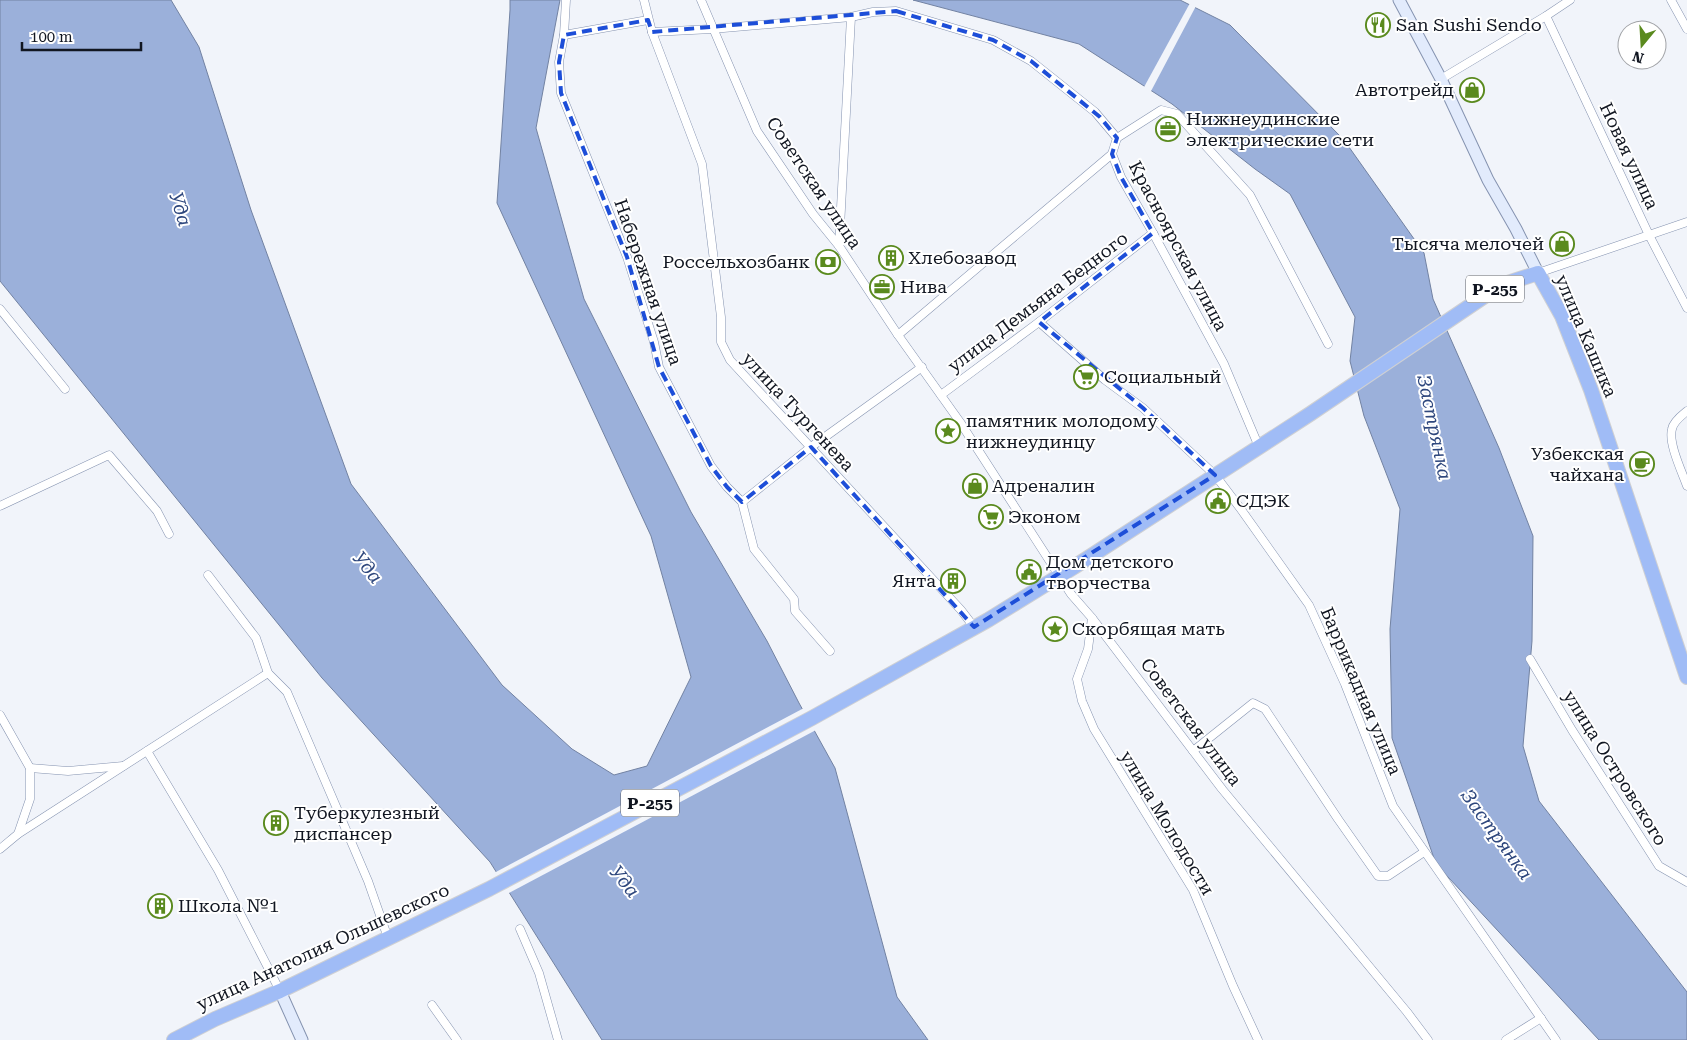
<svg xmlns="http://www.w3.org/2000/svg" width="1687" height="1040" font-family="'Roboto Serif',serif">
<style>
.water{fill:#9bb0da;stroke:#7282a2}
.pier{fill:#f1f4fa}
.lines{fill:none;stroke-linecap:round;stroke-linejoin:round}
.street-casing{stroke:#8593b0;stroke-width:9}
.secondary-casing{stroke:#8593b0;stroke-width:13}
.highway-casing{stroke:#cfd0d3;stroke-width:16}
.street{stroke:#fff;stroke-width:8}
.secondary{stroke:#e2ebfc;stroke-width:11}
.highway{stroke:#a0bcf6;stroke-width:14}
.marked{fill:none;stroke:#1d4ed8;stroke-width:4;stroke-dasharray:10 6;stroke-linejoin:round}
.labels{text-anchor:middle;stroke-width:4;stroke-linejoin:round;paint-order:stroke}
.shield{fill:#fff;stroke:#585c64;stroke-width:1}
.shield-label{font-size:16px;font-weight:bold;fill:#111621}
.poi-label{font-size:18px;fill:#111621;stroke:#fff;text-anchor:start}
.street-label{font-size:18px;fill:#111621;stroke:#fff}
.water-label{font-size:19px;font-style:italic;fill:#2e477d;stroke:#fff}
</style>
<rect width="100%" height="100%" fill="#f1f4fa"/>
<!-- water -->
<g class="water">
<polygon points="0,0 171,0 199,47 251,210 351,484 502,685 572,749 614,775 647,766 691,677 651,536 497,203 510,10 510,0 560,0 536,128 584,299 691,512 767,641 799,703 835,768 897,997 928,1040 602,1040 490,862 322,678 0,281"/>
<polygon points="913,0 1180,0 1230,25 1344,140 1424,253 1433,299 1499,448 1533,536 1532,641 1523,746 1539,801 1687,992 1687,1040 1599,1040 1436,864 1392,738 1390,629 1400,509 1364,416 1350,361 1355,317 1290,194 1255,169 1172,104 1079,44"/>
</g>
<!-- pier -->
<g class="pier">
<polygon points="1190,3 1196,6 1150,93 1143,89"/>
<polygon points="804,708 816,730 507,894 494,873"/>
</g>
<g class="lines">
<defs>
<g id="street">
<polyline points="566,0 564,35 559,62 561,93 627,257 654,342 659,367 711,466 727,487 742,502 754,549 794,599 795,611 830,651"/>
<polyline points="644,0 652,32 702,164 721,317 721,342 730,360 961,610 974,627"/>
<polyline points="701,0 757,131 813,214 839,246 898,335 960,422 1071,594 1092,618 1222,789 1407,1012 1428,1040"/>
<polyline points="1671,0 1687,29"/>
<polyline points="1546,16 1649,235 1687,308"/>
<polyline points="652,32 712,29 851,17 873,12 896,11 993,40 1031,61 1095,112 1117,138 1112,154 1121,177 1153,233 1224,364 1259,447"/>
<polyline points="564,35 648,20"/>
<polyline points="1441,79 1546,16 1570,0"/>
<polyline points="1117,138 1161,110 1177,114 1250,195 1328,344"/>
<polyline points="839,246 851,17"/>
<polyline points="1538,273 1687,222"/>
<polyline points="0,309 65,389"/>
<polyline points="1039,322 1105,380 1143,408 1215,475 1240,508 1309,605 1345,684 1393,806 1556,1040"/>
<polyline points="898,335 1112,154"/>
<polyline points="941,395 1039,322 1153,233"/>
<path d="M 1687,411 C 1682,415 1673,422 1672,429 C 1668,443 1682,472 1687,486"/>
<polyline points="742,502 811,447 922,367"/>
<polyline points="0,506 109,455 157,511 169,534"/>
<polyline points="208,575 256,638 268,673 287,692 368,881 388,938"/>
<polyline points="1092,618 1088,649 1077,679 1082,701 1094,729 1193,890 1233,986 1258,1040"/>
<polyline points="1530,659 1572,730 1659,866 1687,882"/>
<polyline points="0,715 30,768 30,799 18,834"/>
<polyline points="147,751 218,870 280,991"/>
<polyline points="1193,751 1253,703 1265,709 1338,819 1378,876 1388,876 1424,852"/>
<polyline points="30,768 68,771 123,766"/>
<polyline points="0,849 18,834 268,673"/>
<polyline points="520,929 539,973 558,1040"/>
<polyline points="432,1005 457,1040"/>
<polyline points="1506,1040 1541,1018"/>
</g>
<g id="secondary">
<polyline points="1399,0 1441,79 1488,180 1516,229 1538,273"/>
<polyline points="280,991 302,1040"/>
</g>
<polyline id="highway" points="174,1040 215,1019 280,991 489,889 812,718 988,620 1074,567 1310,414 1501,285 1538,273 1562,316 1591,390 1687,677"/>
</defs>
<!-- street casing -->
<use href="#street" class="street-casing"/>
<!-- secondary casing -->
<use href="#secondary" class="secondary-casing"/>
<!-- highway casing -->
<use href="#highway" class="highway-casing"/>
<!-- street -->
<use href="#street" class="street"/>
<!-- secondary -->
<use href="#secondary" class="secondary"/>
<!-- highway -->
<use href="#highway" class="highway"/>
</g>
<!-- marked area -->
<path class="marked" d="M 896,11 L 993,40 L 1031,61 L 1100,117 L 1117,138 L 1112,154 L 1121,177 L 1153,233 L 1039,322 L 1143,408 L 1215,475 L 974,627 L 811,447 L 742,502 L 727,487 L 711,466 L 659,367 L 627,257 L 561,93 L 559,62 L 564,35 L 648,20 L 652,32 Z"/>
<!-- icons -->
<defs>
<symbol id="restaurant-ring" viewBox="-11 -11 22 22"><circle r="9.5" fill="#fff" stroke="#5a8a1e" stroke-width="1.5"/><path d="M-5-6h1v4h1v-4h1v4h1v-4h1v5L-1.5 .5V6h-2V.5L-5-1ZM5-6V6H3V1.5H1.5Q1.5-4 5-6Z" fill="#5a8a1e"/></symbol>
<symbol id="shop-ring" viewBox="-11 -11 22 22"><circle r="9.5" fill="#fff" stroke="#5a8a1e" stroke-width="1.5"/><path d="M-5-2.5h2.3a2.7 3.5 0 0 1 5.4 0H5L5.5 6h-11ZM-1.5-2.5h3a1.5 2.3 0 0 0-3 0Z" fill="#5a8a1e"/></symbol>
<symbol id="office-ring" viewBox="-11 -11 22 22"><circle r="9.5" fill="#fff" stroke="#5a8a1e" stroke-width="1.5"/><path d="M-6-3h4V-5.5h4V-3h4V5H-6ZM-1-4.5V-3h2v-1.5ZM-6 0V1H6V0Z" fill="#5a8a1e"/></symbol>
<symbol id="building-ring" viewBox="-11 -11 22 22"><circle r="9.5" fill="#fff" stroke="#5a8a1e" stroke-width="1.5"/><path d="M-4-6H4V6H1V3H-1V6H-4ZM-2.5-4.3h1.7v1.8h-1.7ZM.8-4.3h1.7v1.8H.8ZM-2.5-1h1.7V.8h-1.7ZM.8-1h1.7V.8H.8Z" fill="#5a8a1e"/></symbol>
<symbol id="bank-ring" viewBox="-11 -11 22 22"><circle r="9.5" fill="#fff" stroke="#5a8a1e" stroke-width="1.5"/><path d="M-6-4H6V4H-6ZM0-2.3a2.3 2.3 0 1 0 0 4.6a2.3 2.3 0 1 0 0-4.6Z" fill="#5a8a1e"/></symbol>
<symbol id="supermarket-ring" viewBox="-11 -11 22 22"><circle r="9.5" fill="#fff" stroke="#5a8a1e" stroke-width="1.5"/><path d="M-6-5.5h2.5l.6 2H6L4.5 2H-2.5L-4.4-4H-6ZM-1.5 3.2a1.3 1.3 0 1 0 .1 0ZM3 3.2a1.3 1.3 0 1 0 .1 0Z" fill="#5a8a1e"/></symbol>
<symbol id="sight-ring" viewBox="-11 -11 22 22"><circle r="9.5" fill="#fff" stroke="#5a8a1e" stroke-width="1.5"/><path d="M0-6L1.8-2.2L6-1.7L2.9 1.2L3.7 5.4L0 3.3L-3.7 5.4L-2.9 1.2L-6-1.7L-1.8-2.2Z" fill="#5a8a1e"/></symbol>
<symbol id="cafe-ring" viewBox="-11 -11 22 22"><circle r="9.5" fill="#fff" stroke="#5a8a1e" stroke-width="1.5"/><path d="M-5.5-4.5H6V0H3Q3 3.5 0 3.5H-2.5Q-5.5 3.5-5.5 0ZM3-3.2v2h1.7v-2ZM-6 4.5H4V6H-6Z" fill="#5a8a1e"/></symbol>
<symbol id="civic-ring" viewBox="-11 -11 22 22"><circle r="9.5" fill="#fff" stroke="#5a8a1e" stroke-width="1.5"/><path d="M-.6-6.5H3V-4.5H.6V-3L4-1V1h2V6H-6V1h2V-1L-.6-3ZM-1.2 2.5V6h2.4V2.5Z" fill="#5a8a1e"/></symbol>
</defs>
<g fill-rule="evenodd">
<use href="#restaurant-ring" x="1364" y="11" width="28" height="28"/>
<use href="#shop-ring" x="1458" y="76" width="28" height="28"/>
<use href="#office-ring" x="1154" y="115" width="28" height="28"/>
<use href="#shop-ring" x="1548" y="230" width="28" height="28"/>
<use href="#building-ring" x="877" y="244" width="28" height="28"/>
<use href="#bank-ring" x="814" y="248" width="28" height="28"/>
<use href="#office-ring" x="868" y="273" width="28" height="28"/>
<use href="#supermarket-ring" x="1072" y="363" width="28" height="28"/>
<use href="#sight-ring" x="934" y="417" width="28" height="28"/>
<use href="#cafe-ring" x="1628" y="450" width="28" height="28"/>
<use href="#shop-ring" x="961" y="472" width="28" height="28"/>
<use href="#civic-ring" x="1204" y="487" width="28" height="28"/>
<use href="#supermarket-ring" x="977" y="503" width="28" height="28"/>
<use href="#civic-ring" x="1015" y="558" width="28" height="28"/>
<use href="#building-ring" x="939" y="567" width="28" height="28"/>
<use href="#sight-ring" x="1041" y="615" width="28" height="28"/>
<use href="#building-ring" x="262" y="809" width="28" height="28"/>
<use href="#building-ring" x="146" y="892" width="28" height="28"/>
</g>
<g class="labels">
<!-- shield labels -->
<g class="shield">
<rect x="1466" y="275.5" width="58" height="27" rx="4"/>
<rect x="621" y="789.5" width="58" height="27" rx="4"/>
</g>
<g class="shield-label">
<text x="1495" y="295">Р-255</text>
<text x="650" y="809">Р-255</text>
</g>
<!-- poi labels -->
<g class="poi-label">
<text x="1396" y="31">San Sushi Sendo</text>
<text x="1454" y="96" text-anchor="end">Автотрейд</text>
<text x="1186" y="125">Нижнеудинские<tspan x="1186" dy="21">электрические сети</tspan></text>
<text x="1544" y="250" text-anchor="end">Тысяча мелочей</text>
<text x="908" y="264">Хлебозавод</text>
<text x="810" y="268" text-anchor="end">Россельхозбанк</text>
<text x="900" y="293">Нива</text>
<text x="1104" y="383">Социальный</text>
<text x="966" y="427">памятник молодому<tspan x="966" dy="21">нижнеудинцу</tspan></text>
<text x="1624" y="460" text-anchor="end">Узбекская<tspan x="1624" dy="21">чайхана</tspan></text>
<text x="992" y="492">Адреналин</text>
<text x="1236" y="507">СДЭК</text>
<text x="1008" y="523">Эконом</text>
<text x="1046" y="568">Дом детского<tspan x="1046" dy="21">творчества</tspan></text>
<text x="936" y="587" text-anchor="end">Янта</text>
<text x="1072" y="635">Скорбящая мать</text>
<text x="294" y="819">Туберкулезный<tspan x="294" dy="21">диспансер</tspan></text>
<text x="178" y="912">Школа №1</text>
</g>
<!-- street labels -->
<g class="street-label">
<text transform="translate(1629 156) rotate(65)" y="6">Новая улица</text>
<text transform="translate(814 183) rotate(56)" y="6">Советская улица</text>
<text transform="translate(1178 246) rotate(62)" y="6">Красноярская улица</text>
<text transform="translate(648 282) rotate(71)" y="6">Набережная улица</text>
<text transform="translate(1038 302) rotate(-37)" y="6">улица Демьяна Бедного</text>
<text transform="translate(1586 336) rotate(67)" y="6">улица Кашика</text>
<text transform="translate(798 412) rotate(47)" y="6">улица Тургенева</text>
<text transform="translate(1361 691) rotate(67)" y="6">Баррикадная улица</text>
<text transform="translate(1191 722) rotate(53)" y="6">Советская улица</text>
<text transform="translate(1615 768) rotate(58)" y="6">улица Островского</text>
<text transform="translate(1167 823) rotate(59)" y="6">улица Молодости</text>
<text transform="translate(323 947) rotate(-25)" y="6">улица Анатолия Ольшевского</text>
</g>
<!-- water labels -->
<g class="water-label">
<text transform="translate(181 209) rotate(73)" y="7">Уда</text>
<text transform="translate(1435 427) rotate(78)" y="7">Застрянка</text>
<text transform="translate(368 567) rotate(51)" y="7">Уда</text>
<text transform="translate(1497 834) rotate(54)" y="7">Застрянка</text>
<text transform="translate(625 881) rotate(51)" y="7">Уда</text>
</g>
</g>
<!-- north arrow -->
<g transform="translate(1642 45) rotate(198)"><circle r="24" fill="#ffffff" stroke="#a0a2a6"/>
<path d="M0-4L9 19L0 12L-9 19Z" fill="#5a8a1e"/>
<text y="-8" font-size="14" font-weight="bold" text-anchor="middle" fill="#111621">N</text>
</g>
<!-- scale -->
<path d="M22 42v8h119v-8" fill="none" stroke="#111621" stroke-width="2.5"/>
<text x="30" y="42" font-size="15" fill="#111621" stroke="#ffffff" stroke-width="4" paint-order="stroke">100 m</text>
</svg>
